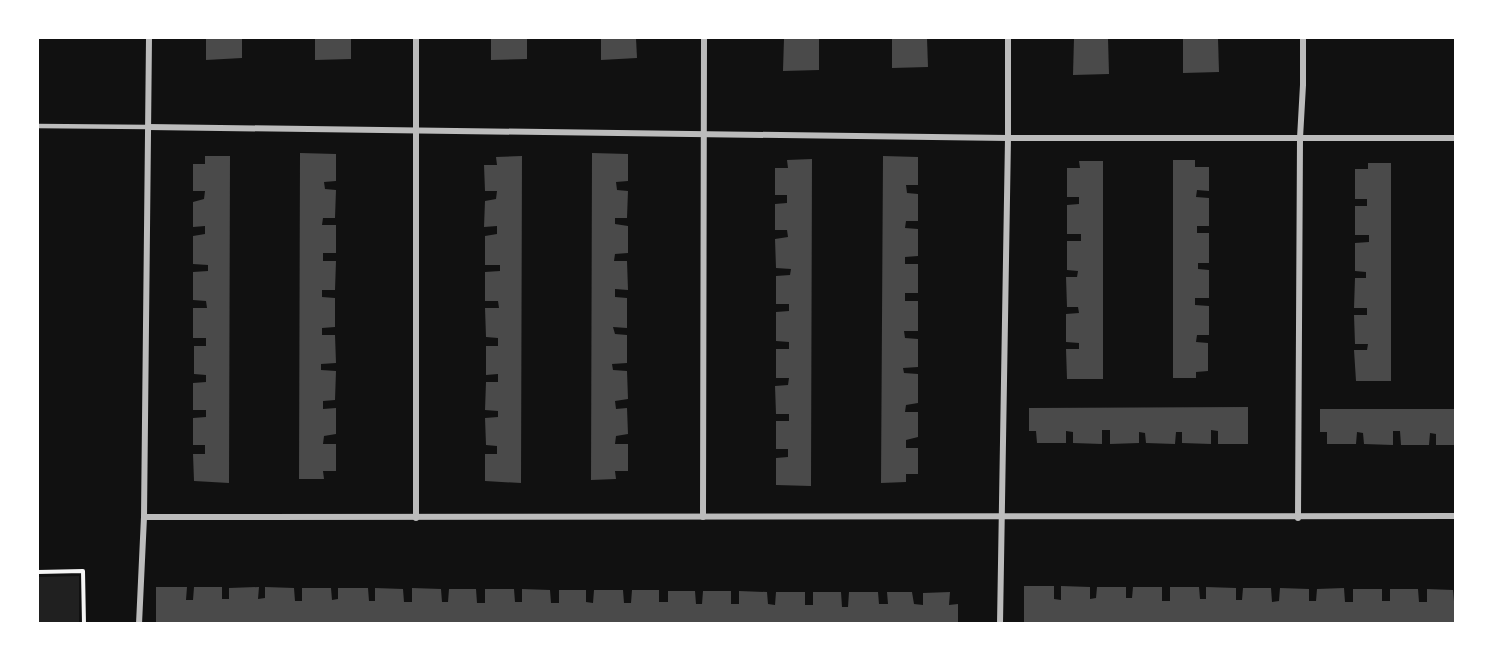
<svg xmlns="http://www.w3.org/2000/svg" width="1493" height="661" font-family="'Public Sans',sans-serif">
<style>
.green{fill:#202020}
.building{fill:#4a4a4a}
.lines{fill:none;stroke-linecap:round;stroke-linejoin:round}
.path{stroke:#f5f5f5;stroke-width:4}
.service{stroke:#bcbcbc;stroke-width:4.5}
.minor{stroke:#bcbcbc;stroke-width:6}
</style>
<rect width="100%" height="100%" fill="#111"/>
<!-- green -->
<polygon class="green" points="79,576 79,623 38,623 38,577"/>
<!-- building -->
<g class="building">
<polygon points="206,38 242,38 242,58 206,60"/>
<polygon points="315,38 351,38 351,59 315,60"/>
<polygon points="491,38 527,38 527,59 491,60"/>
<polygon points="601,38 636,38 637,58 601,60"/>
<polygon points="784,38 819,38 819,70 783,71"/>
<polygon points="892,38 927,38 928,67 892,68"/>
<polygon points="1074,38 1108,38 1109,74 1073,75"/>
<polygon points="1183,38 1218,38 1219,72 1183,73"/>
<polygon points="300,153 336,154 336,181 324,182 325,189 336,190 335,218 323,218 322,225 336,225 336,253 323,253 323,261 336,261 335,290 322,290 322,297 335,298 335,327 322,328 322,335 335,335 336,363 321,364 321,370 336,371 335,400 323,401 323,409 336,408 336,434 324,436 323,444 336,444 336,471 323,471 324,479 299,479"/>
<polygon points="592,153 628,154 628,181 616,182 617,190 628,191 627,218 615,218 615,224 628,226 628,253 615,254 614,261 627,261 628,290 615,289 615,297 627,298 627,328 613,327 615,334 627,335 627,363 612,364 613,370 627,371 628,399 615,401 616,409 627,408 628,434 616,436 615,444 628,444 628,471 615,471 616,479 591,480"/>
<polygon points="205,156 230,156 229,483 194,481 193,454 205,454 205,445 193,445 193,418 206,417 206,410 193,410 193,383 206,382 206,375 194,374 194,346 206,346 206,338 193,338 193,308 207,308 206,301 193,300 193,272 208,271 208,265 193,264 193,236 205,234 205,226 193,227 193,202 204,199 205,191 193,191 193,164 205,164"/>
<polygon points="522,156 521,483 485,481 485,454 497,454 497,446 486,445 485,418 498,417 498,411 485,410 486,382 498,382 498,374 486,375 486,346 498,346 498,338 486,337 485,308 499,308 498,301 485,301 485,272 500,271 500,265 485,265 485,236 497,234 497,226 484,227 485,201 496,199 497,191 485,191 484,165 497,165 496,157"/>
<polygon points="883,156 918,157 918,185 906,185 907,193 918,194 918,221 906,221 905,228 918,229 918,256 905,257 905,264 918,264 918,293 905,293 905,301 918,301 918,331 904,331 905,338 918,339 918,367 903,368 904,373 918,374 918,403 906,405 905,412 918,412 918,437 906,440 906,448 918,448 918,474 906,474 906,482 881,483"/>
<polygon points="812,159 811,486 776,485 776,458 788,457 788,449 776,449 776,421 789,421 789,414 776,414 775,386 788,385 789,378 776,378 776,349 789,349 789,342 776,341 776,312 789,311 789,304 776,304 776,276 790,275 791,269 776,268 775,239 788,237 787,230 775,230 775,204 787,203 787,195 775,195 775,168 788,168 787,160"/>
<polygon points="1173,160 1195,160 1195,167 1209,167 1209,191 1197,190 1196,197 1209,198 1209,226 1197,226 1197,233 1209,233 1209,263 1198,263 1198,269 1209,270 1209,298 1195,298 1195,305 1209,306 1209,335 1197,335 1196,342 1208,343 1208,371 1196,372 1196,378 1173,378"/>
<polygon points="1079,161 1103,161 1103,379 1067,379 1066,349 1079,349 1079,343 1066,342 1066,314 1079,313 1078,307 1067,307 1066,277 1077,277 1078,271 1067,270 1067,241 1081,241 1081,234 1067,234 1067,205 1079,204 1079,197 1067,197 1067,168 1080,168"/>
<polygon points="1368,163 1391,163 1391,381 1356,381 1354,350 1367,350 1368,344 1355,344 1354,315 1367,315 1367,308 1354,308 1355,278 1366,278 1366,272 1355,271 1355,243 1369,242 1369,235 1355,235 1355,206 1367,206 1367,199 1355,199 1355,169 1368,169"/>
<polygon points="1248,407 1248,444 1218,444 1218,431 1211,430 1211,444 1182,443 1182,432 1176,432 1175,444 1146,443 1145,433 1139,432 1139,443 1110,444 1110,430 1102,430 1102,444 1073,443 1073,432 1066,431 1066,443 1037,443 1036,431 1029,431 1029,408"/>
<polygon points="1320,409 1456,409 1456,445 1436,445 1436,434 1430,433 1429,445 1401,445 1400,431 1393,431 1393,445 1364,444 1363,433 1357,432 1356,444 1327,444 1327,432 1320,432"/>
<polygon points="1024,586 1054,586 1054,599 1061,600 1061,586 1090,587 1090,599 1096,598 1097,587 1126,587 1126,598 1132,598 1133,587 1162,587 1162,601 1170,601 1170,587 1199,587 1200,599 1206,599 1206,587 1236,588 1236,600 1242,600 1243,588 1271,588 1272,602 1279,601 1280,588 1309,589 1309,601 1316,601 1317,589 1344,588 1345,602 1353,602 1353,589 1382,589 1382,601 1390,601 1390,589 1418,589 1419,602 1427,602 1427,589 1453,590 1456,624 1024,623"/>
<polygon points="156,587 187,587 186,600 193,600 194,587 222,587 222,599 229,599 229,588 259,587 258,599 265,598 265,587 294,588 295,601 302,601 302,588 331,588 332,600 338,599 338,588 368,588 369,601 375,601 375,588 403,589 404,602 412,602 412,588 441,589 442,602 448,602 449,589 476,589 477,603 485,603 485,589 514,589 515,602 522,602 522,589 550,590 551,603 559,603 559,590 586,590 586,602 593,603 594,590 623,590 624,603 631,603 632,590 659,590 659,602 668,602 668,591 695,591 696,604 702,604 703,591 731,591 731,604 739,604 739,591 767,592 768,604 775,605 776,592 805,592 805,605 813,605 813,592 841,592 842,607 848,607 849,592 878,592 879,604 888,604 887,592 912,592 914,604 923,605 923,593 950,592 949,605 958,604 958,624 156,623"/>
</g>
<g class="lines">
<!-- path -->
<polyline class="path" points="38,572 83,571 84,624"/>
<!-- service -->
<polyline class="service" points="38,126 148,127"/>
<!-- minor -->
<g class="minor">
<polyline points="416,38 416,518"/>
<polyline points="148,127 1008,138 1456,138"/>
<polyline points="144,517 1456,516"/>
<polyline points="703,517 704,38"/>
<polyline points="1298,518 1300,138 1303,85 1303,38"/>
<polyline points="139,624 144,517 149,38"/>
<polyline points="1000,624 1008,138 1008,38"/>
</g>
</g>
<!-- border -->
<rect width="1493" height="661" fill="none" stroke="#ffffff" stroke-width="78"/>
</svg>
